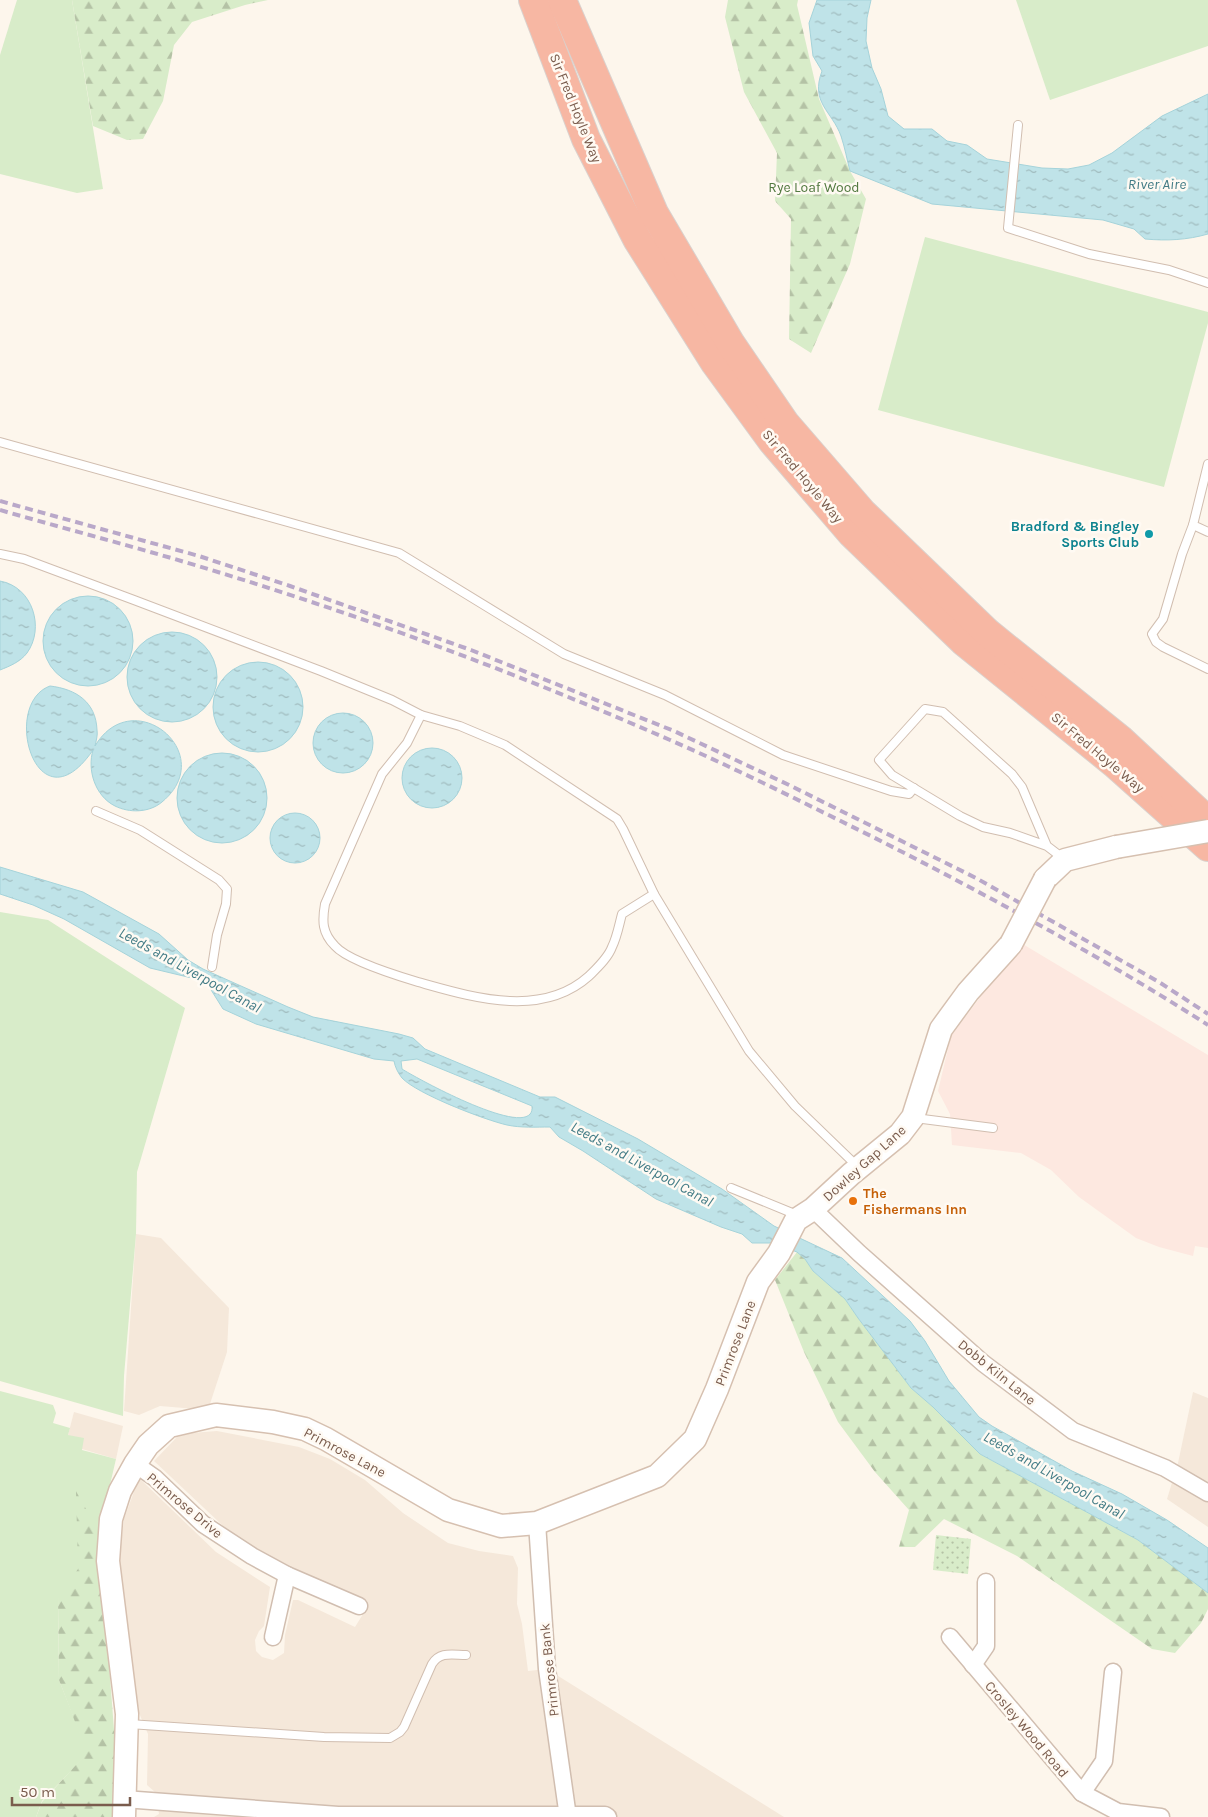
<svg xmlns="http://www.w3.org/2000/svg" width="1208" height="1817" font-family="Karla,sans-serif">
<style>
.residential{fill:#f5e8da}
.commercial{fill:#fde8e0}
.grass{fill:#d8ecc9}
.forest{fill:url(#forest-firs)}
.park{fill:url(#park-dots)}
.water{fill:url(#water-ripples);stroke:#a5d3da;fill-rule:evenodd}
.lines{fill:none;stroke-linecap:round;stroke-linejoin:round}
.lane-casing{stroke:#d1beb0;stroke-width:10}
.street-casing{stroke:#d1beb0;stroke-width:19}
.secondary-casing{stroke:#d6c0b0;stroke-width:25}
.highway-casing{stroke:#dad1cd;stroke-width:30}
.lane{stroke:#fff;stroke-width:8}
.street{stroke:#fff;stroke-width:16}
.secondary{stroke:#fff;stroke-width:22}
.highway{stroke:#f7b7a3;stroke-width:28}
.rail{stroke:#b9a8c9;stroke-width:4;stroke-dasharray:8 5;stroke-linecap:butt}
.secondary-bridge-casing{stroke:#d6c0b0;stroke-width:25;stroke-linecap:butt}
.secondary-bridge{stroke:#fff;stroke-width:22}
.culture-dot{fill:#0f9aa8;stroke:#fffaf3;stroke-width:2}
.food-dot{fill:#e8710a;stroke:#fffaf3;stroke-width:2}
.labels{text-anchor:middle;stroke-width:5;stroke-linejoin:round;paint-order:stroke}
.street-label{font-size:14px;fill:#7a5c4d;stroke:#fffaf3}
.park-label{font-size:14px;fill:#537a41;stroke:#fffaf3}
.culture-label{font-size:14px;font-weight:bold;fill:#0d838f;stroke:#fffaf3;text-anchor:end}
.food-label{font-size:14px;font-weight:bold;fill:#c56008;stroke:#fffaf3;text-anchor:start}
.water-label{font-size:15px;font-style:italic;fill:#437c86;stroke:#fffaf3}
</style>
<defs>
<pattern id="forest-firs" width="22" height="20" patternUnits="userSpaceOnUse" patternTransform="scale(1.25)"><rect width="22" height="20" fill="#d8ecc9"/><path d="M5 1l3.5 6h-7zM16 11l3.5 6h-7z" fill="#b4c2a5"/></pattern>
<pattern id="park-dots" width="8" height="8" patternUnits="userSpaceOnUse" patternTransform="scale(1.25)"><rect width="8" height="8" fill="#d8ecc9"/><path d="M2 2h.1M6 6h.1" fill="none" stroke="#b4c2a5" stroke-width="1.8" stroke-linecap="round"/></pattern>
<pattern id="water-ripples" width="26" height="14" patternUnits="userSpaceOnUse" patternTransform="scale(1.25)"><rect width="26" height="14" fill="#bfe3e8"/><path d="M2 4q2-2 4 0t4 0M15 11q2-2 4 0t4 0" fill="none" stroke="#a0bbbe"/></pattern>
</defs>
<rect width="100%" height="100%" fill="#fdf6ec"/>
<!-- residential -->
<g class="residential">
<polygon points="136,1234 161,1238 229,1308 227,1352 208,1410 160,1406 139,1415 124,1411"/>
<polygon points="1193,1392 1208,1398 1208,1527 1167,1499 1178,1463"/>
<polygon points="74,1412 123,1426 116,1459 82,1449 68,1435"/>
<polygon points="217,1431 299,1447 330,1459 365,1480 403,1513 448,1543 479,1551 513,1556 518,1568 517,1604 522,1624 528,1671 547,1669 784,1817 154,1817 159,1814 156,1793 147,1785 148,1734 139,1713 119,1561 124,1519 139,1478 216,1552 270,1587 264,1626 259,1631 255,1640 256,1651 262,1657 273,1660 284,1653 285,1635 293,1600 298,1600 355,1627 368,1606 237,1539 154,1461 177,1437 192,1433"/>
</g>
<!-- commercial -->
<polygon class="commercial" points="1021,943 1208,1055 1208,1248 1195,1246 1193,1256 1159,1247 1136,1238 1079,1197 1051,1170 1021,1153 952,1145 950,1114 938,1091 951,1036"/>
<!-- grass -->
<g class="grass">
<polygon points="17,0 72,0 103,189 77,193 0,174 0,55"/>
<polygon points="1016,0 1208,0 1208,46 1050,100"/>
<polygon points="925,237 1208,312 1208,323 1164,487 878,410"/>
<polygon points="0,912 48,920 185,1008 137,1172 136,1234 124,1376 123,1416 0,1381"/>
<polygon points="0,1391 53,1405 56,1413 53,1423 70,1428 68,1435 84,1438 82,1450 116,1459 99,1532 102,1590 58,1598 59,1680 88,1753 42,1801 36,1817 0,1817"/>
</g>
<!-- forest -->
<g class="forest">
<polygon points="72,0 268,0 245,5 192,22 174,45 163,101 143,139 127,140 93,126"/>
<polygon points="728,0 798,0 797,5 819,99 850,171 866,199 850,264 811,353 789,339 791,219 775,201 777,153 744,92 725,17"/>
<polygon points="797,1252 805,1259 813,1271 845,1299 858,1318 911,1388 933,1407 980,1454 1138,1540 1208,1593 1208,1609 1201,1623 1175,1653 1152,1649 1017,1556 944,1519 915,1547 899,1547 909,1510 875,1472 838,1422 804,1352 775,1280"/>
<polygon points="76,1491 99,1532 115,1743 112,1817 36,1817 42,1802 87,1753 59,1680 58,1597 78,1569"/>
</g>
<!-- park -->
<polygon class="park" points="936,1535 971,1539 968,1574 933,1570"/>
<!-- water -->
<g class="water">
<path d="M 817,0 L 871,0 L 867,18 L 866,41 L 872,68 L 881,89 L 888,116 L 904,129 L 932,129 L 947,141 L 967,145 L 987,159 L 1042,168 L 1068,169 L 1089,165 L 1112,153 L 1162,116 L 1208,94 L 1208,234 C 1187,240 1167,241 1145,239 L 1134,229 L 1103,220 L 932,204 L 850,171 C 847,160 845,148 841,136 C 832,111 810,103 822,71 L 813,56 L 809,23 Z"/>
<path d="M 0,581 C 33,587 45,628 27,653 C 20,662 10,666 0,670 Z"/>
<circle cx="88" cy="641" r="45"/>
<circle cx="172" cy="677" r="45"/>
<circle cx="258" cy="707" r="45"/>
<path d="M 50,686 C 76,689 96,702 97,730 C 98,735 96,741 95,746 C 133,682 220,754 162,802 C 149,813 129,813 115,806 C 95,796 87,770 93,750 C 37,832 0,704 50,686 Z"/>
<circle cx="343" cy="743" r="30"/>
<circle cx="432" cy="778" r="30"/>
<circle cx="222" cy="798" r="45"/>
<circle cx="295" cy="838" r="25"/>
<path d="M 0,867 L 83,892 L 159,934 L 188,960 L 203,969 L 288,1007 L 313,1017 L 399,1034 L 413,1038 L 425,1049 L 540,1097 L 555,1097 L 638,1139 L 722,1189 L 774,1226 L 842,1258 L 910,1321 L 925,1341 L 949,1381 L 979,1417 L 992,1426 L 1072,1471 L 1122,1494 L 1167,1520 L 1208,1548 L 1208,1593 L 1138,1540 L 980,1454 L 933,1407 L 911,1388 L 858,1318 L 845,1299 L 813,1271 L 805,1259 L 797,1252 L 772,1243 L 752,1243 L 742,1234 L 721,1227 L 656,1199 L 583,1151 L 559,1137 L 550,1127 C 536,1127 521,1128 507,1125 C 485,1120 417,1094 402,1078 C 398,1073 395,1067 394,1061 L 374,1059 L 256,1024 L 223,1009 L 208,985 L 196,979 L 150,968 L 64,919 L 33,905 L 0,894 ZM 417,1059 L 532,1106 C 536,1144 416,1078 402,1069 L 401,1061 Z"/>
</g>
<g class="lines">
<defs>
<g id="lane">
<polyline points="1018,125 1008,228 1089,254 1169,270 1208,283"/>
<polyline points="0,442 399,553 564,654 665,695 783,755 891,791 909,794 914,788"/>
<polyline points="1208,464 1193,525 1208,532"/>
<polyline points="1193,525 1182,554 1163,619 1152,634 1156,642 1163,647 1208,669"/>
<polyline points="0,554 24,559 134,600 321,671 392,700 421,715 460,726 505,745 617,819 623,829 654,894 749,1051 795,1106 857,1166"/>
<path d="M 421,715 L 407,743 L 382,774 L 325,904 C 322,921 322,933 335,946 C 348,961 398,976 418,982 C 472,997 541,1019 589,976 C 597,968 608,958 612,947 C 617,937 619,925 622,914 L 654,894"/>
<polyline points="96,811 140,830 219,880 227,889 226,904 217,935 212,967"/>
<polyline points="1047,846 1022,787 1012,774 943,712 925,709 879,760 892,775 960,816 983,827 1010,833 1047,846 1064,859"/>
<polyline points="915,1118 993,1128"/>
<polyline points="731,1188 797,1215"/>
<path d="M 129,1724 L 324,1737 L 390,1738 L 400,1732 L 404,1727 L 432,1664 C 440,1651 453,1655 466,1655"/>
</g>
<g id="street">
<polyline points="813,1209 859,1253 983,1363 1073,1431 1165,1468 1208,1493"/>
<polyline points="135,1464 155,1478 203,1524 252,1556 287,1575 359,1606"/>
<polyline points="537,1523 547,1669 568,1817"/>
<polyline points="273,1637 287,1575"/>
<polyline points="950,1637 1082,1793 1118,1812 1161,1817"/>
<polyline points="973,1665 986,1646 986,1582"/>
<polyline points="1082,1793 1104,1761 1113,1672"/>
<polyline points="124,1799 338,1815 605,1815 608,1817"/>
</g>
<g id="secondary">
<polyline points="1045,879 1065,860 1116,847"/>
<polyline points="124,1817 127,1714 108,1561 111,1519 120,1491 135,1464 148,1445 169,1426 216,1415 273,1422 305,1429 326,1439 448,1510 501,1526 537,1523 657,1476 695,1439 717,1389 758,1282 779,1253 796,1220 813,1209 851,1174 900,1134 913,1117 941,1029 968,992 1011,944"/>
</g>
<g id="highway">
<polyline points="533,0 586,139 637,239 715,363 772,441 852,534 963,641 1115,764 1208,847"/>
<polyline points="562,0 654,213 731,344 785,423 862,512 988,633 1121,740 1208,821"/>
</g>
</defs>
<!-- lane casing -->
<use href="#lane" class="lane-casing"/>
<!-- street casing -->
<use href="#street" class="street-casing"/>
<!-- secondary casing -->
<use href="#secondary" class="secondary-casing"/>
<!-- highway casing -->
<use href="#highway" class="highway-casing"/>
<!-- lane -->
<use href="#lane" class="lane"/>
<!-- street -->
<use href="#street" class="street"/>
<!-- secondary -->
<use href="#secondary" class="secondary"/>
<!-- highway -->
<use href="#highway" class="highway"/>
<!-- rail -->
<g class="rail">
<polyline points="0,501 199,556 290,586 471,650 674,731 789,785 976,878 1159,982 1208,1014"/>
<path d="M 0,510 C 66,529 132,546 198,566 C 358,614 517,673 670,740 C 739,770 806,804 873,837 C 987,895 1100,956 1208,1025"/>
</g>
<defs>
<g id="secondary-bridge">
<polyline points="1116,847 1208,831"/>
<polyline points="1011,944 1045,879"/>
</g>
</defs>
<!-- secondary-bridge casing -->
<use href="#secondary-bridge" class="secondary-bridge-casing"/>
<!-- secondary-bridge -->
<use href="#secondary-bridge" class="secondary-bridge"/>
</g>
<!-- markers -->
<circle class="culture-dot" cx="1149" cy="534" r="5"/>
<circle class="food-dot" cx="853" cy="1201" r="5"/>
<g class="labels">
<!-- street labels -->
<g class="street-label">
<text transform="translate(576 108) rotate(68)" y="5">Sir Fred Hoyle Way</text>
<text transform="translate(803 476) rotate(50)" y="5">Sir Fred Hoyle Way</text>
<text transform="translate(1098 752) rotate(40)" y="5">Sir Fred Hoyle Way</text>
<text transform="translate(864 1163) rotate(-42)" y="5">Dowley Gap Lane</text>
<text transform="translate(735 1343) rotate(-69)" y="5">Primrose Lane</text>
<text transform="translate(997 1372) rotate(39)" y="5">Dobb Kiln Lane</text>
<text transform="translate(345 1452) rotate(28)" y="5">Primrose Lane</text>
<text transform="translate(185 1505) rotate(40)" y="5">Primrose Drive</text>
<text transform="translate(549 1670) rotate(-96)" y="5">Primrose Bank</text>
<text transform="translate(1027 1729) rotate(50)" y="5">Crosley Wood Road</text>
</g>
<!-- park labels -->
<g class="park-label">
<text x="814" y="192">Rye Loaf Wood</text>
</g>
<!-- culture labels -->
<g class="culture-label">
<text x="1139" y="531">Bradford &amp; Bingley<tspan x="1139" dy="16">Sports Club</tspan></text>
</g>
<!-- food labels -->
<g class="food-label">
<text x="863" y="1198">The<tspan x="863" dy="16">Fishermans Inn</tspan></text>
</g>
<!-- water labels -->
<g class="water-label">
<text x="1157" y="189">River Aire</text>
<text transform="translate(190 970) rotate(29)" y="5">Leeds and Liverpool Canal</text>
<text transform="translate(642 1164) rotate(29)" y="5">Leeds and Liverpool Canal</text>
<text transform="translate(1054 1475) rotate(30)" y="5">Leeds and Liverpool Canal</text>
</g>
</g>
<!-- scale -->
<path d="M12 1797v8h118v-8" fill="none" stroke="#7a5c4d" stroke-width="2.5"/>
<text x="20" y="1797" font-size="15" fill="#7a5c4d" stroke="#fffaf3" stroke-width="4" paint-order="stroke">50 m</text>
</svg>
